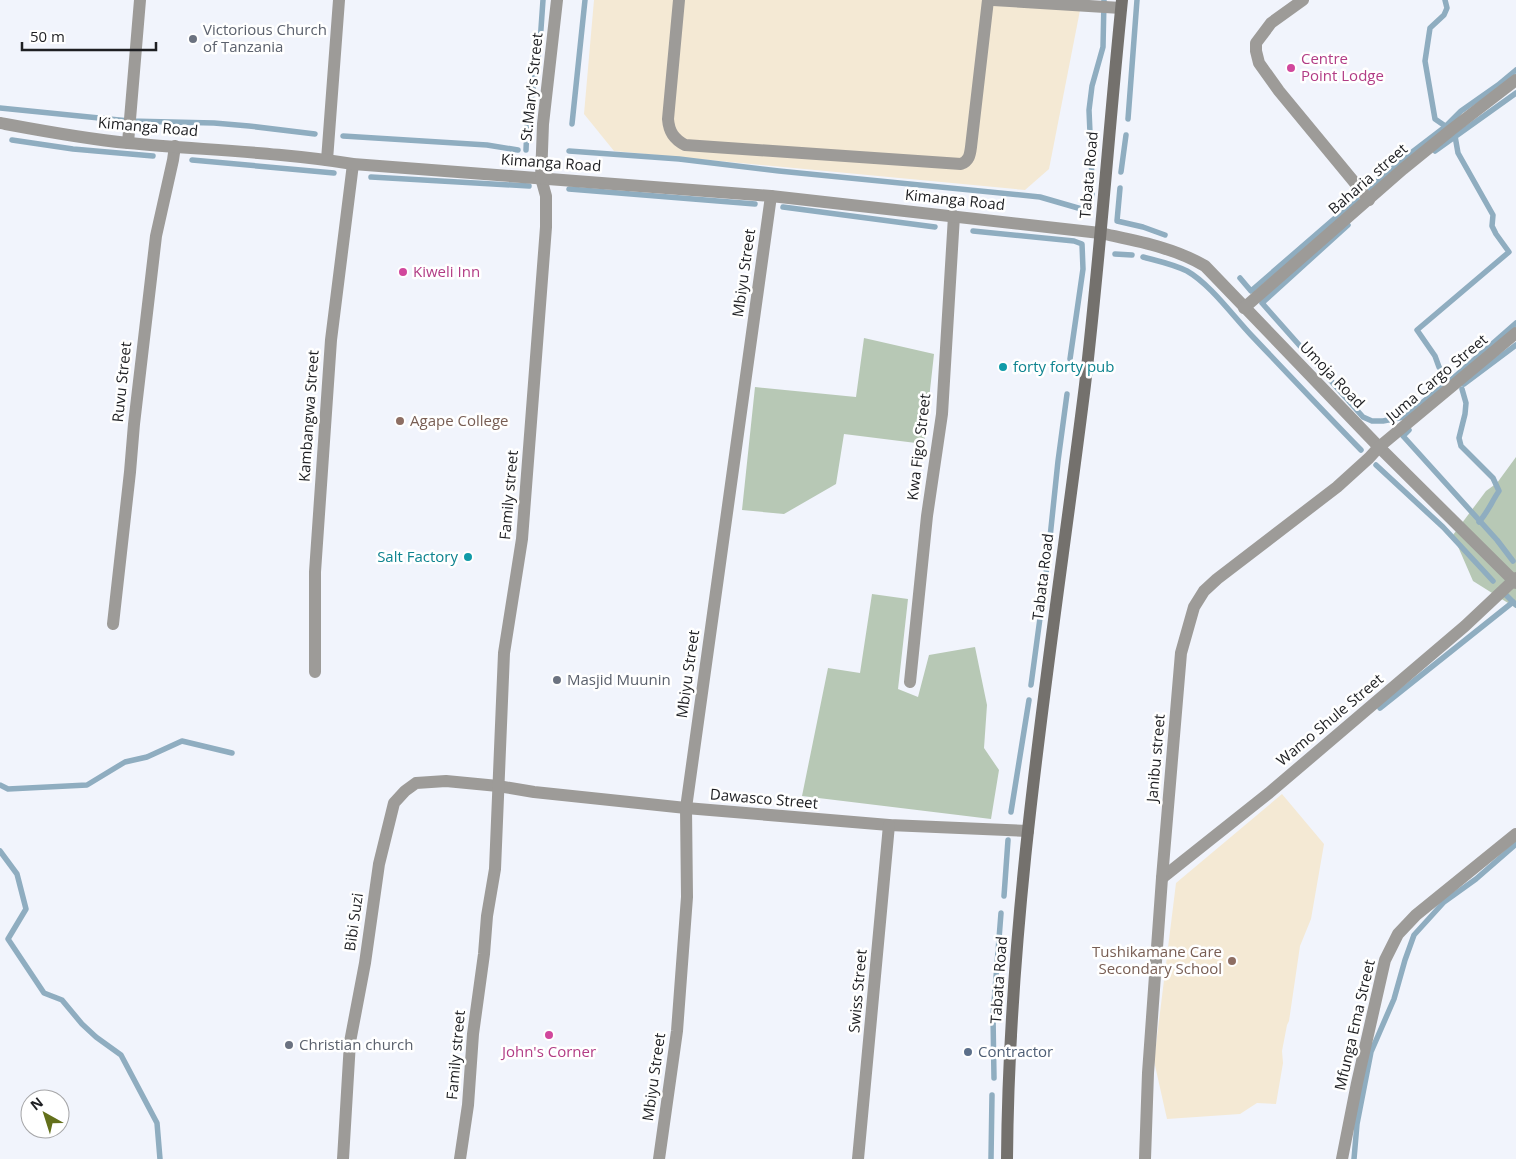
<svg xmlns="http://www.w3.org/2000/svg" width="1516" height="1159" font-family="'Open Sans',sans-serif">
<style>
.education{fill:#f4e9d4}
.green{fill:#b7c8b5}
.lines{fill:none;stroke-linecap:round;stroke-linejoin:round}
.stream{stroke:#8fadc0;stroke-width:5.5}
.minor{stroke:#9d9b98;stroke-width:12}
.tertiary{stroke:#9d9b98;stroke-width:12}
.secondary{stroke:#74716d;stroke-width:12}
.worship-dot{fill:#6b7280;stroke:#fff;stroke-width:2}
.hotel-dot{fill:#d1479c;stroke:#fff;stroke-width:2}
.culture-dot{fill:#0f9aa8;stroke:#fff;stroke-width:2}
.education-dot{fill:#8d6e63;stroke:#fff;stroke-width:2}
.service-dot{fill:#5c6f8a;stroke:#fff;stroke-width:2}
.labels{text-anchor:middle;stroke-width:5;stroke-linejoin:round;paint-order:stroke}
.worship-label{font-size:15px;fill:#5b616d;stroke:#fff;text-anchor:start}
.hotel-label{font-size:15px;fill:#b23c85;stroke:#fff;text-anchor:start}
.street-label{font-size:15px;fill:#1e1f22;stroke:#fff}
.culture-label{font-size:15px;fill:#0d838f;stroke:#fff;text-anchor:start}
.education-label{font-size:15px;fill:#785e54;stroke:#fff;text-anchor:start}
.service-label{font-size:15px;fill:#4e5e75;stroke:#fff;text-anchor:start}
</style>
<rect width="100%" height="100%" fill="#f1f4fc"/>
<!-- education -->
<g class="education">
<polygon points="594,0 1082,0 1049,169 1025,190 614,151 584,114"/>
<polygon points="1282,794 1324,844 1311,919 1300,946 1289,1021 1287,1025 1282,1051 1283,1063 1276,1104 1257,1103 1240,1114 1167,1119 1154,1061 1176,883"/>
</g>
<!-- green -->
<g class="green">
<polygon points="864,338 934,354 924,444 844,434 836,484 784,514 742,510 755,387 856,397"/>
<polygon points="1516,457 1516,608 1473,581 1453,535 1486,491 1497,483"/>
<polygon points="872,594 908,599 898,689 918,697 929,655 975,647 987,705 984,748 999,770 991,819 802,796 828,668 860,673"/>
</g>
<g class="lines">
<!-- stream -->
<g class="stream">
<polyline points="0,108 129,121 214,123 249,126 315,134"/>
<polyline points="1128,119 1137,0"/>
<polyline points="572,124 585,0"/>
<polyline points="343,136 487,145 518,150"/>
<polyline points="12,140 73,149 153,156"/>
<polyline points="526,150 527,127 540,43 543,0"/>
<polyline points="569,151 679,159 779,171 1040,197 1085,210 1090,205 1092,194 1092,179 1089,110 1092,86 1103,47 1104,0"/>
<polyline points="1435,151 1516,93"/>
<polyline points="192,160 334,173"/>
<polyline points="1121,172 1126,135"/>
<polyline points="371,177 529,186"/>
<polyline points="1120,188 1117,221 1143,227 1165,235"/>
<polyline points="1369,188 1411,153 1445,127 1461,111 1498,85 1516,70"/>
<polyline points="569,189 755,204"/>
<polyline points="783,207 935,227"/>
<polyline points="1348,225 1262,303 1363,417 1372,421 1383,421 1404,417 1451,380 1516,323"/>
<polyline points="973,231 1074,241 1082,244 1083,269 1070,359"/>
<polyline points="1115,254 1132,255"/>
<path d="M 1143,257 C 1158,261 1173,264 1187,271 C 1210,284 1233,316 1252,336 C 1288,374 1324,412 1361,450"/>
<polyline points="1240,278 1251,291 1357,199"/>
<polyline points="1444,373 1439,367 1435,356 1417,330 1509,252 1496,234 1492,226 1493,215 1458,153 1455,136 1451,130 1435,119 1425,61 1430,28 1444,15 1447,8 1445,0"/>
<polyline points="1464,384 1516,345"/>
<path d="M 1462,389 L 1466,403 L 1465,414 L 1459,438 L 1461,446 L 1493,478 L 1499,491 C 1492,501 1488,512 1479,522"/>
<polyline points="1409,430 1403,436 1497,540 1513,561"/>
<polyline points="1376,465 1443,527 1493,581"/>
<polyline points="1049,547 1058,461 1067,394"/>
<polyline points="1506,595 1516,605"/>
<polyline points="1031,685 1047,566"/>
<polyline points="1380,708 1513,602"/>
<polyline points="0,785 8,789 87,785 125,762 147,757 182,741 232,753"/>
<polyline points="1011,812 1029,700"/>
<polyline points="0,851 17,874 26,909 8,939 44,993 62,1000 82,1024 96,1037 121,1055 157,1123 160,1159"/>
<polyline points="1004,896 1008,840"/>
<polyline points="994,1078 993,1016 1001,913"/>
<polyline points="991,1159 992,1095"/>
<polyline points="1354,1159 1357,1124 1371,1052 1394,999 1405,960 1414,935 1444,902 1476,879 1516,844"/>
</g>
<!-- minor -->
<g class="minor">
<path d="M 679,0 L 668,119 C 669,132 674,139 685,145 L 961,164 C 969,161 970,155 971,147 L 988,0"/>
<polyline points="993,0 1121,8"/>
<polyline points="1303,0 1271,23 1256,43 1256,51 1259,63 1279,91 1369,200"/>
<polyline points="128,143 140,0"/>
<polyline points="327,160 339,0"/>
<path d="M 1100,233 C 1136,241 1173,247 1205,266 L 1379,447 L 1516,583"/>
<polyline points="1244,308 1403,169 1451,130 1516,80"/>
<polyline points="113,624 130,472 134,424 156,236 173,160 175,146"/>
<polyline points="315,672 315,572 331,340 353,164"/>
<polyline points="910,682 927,516 942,414 954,216"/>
<polyline points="1162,878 1269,793 1465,626 1516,578"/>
<polyline points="343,1159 350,1042 365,963 379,864 394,803 405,791 416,783 446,781 498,786 534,792 686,808 889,825 1028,831"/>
<polyline points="460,1159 468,1105 473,1034 484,954 487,916 495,869 504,653 522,539 546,227 546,196 541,178"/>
<polyline points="659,1159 677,1031 687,897 686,808 771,196"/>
<polyline points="858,1159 889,825"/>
<polyline points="1145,1159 1148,1073 1162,878 1181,653 1194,607 1204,591 1217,579 1337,487 1369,458 1379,447 1516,333"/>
<polyline points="1342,1159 1357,1083 1385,960 1398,934 1416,915 1516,834"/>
</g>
<!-- tertiary -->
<g class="tertiary">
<path d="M 0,123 C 43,131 85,139 128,143 C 203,150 279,152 353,164 L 771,196 L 1100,233"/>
<polyline points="541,178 543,124 557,0"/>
</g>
<!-- secondary -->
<path class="secondary" d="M 1007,1159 C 1009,899 1053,642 1085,385 C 1100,257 1109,128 1122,0"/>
</g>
<!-- markers -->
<g class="worship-dot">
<circle cx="193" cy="39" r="5"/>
<circle cx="557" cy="680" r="5"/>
<circle cx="289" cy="1045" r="5"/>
</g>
<g class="hotel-dot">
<circle cx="1291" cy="68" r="5"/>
<circle cx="403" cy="272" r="5"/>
<circle cx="549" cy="1035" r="5"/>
</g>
<g class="culture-dot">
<circle cx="1003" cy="367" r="5"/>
<circle cx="468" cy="557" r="5"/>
</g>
<g class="education-dot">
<circle cx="400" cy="421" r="5"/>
<circle cx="1232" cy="961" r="5"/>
</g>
<circle class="service-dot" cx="968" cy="1052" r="5"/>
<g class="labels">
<!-- worship labels -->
<g class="worship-label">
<text x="203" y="35">Victorious Church<tspan x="203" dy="17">of Tanzania</tspan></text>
<text x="567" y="685">Masjid Muunin</text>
<text x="299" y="1050">Christian church</text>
</g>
<!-- hotel labels -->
<g class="hotel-label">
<text x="1301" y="64">Centre<tspan x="1301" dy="17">Point Lodge</tspan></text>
<text x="413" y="277">Kiweli Inn</text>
<text x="549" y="1057" text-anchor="middle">John's Corner</text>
</g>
<!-- street labels -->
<g class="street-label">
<text transform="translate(532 87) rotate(-84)" y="5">St.Mary's Street</text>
<text transform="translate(148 127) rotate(5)" y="5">Kimanga Road</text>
<text transform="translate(551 163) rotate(4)" y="5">Kimanga Road</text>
<text transform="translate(1089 175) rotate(-85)" y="5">Tabata Road</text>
<text transform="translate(1368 179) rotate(-41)" y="5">Baharia street</text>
<text transform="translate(955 200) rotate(6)" y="5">Kimanga Road</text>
<text transform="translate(744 273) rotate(-82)" y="5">Mbiyu Street</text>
<text transform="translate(1332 375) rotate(46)" y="5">Umoja Road</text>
<text transform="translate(1437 378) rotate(-40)" y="5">Juma Cargo Street</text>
<text transform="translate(122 382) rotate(-84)" y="5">Ruvu Street</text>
<text transform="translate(309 416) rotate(-86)" y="5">Kambangwa Street</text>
<text transform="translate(919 447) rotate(-83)" y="5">Kwa Figo Street</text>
<text transform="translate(509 495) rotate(-85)" y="5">Family street</text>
<text transform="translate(1043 577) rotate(-83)" y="5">Tabata Road</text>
<text transform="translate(688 674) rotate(-82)" y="5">Mbiyu Street</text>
<text transform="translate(1330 720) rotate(-40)" y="5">Wamo Shule Street</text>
<text transform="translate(1156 758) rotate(-85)" y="5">Janibu street</text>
<text transform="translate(764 799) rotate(5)" y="5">Dawasco Street</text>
<text transform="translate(354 922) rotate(-82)" y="5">Bibi Suzi</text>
<text transform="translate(999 980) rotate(-86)" y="5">Tabata Road</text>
<text transform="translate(858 991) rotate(-85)" y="5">Swiss Street</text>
<text transform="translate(1355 1025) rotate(-77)" y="5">Mfunga Ema Street</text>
<text transform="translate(456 1055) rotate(-85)" y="5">Family street</text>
<text transform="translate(654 1077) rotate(-82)" y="5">Mbiyu Street</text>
</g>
<!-- culture labels -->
<g class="culture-label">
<text x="1013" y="372">forty forty pub</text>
<text x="458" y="562" text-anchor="end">Salt Factory</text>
</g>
<!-- education labels -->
<g class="education-label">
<text x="410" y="426">Agape College</text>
<text x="1222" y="957" text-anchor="end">Tushikamane Care<tspan x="1222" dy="17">Secondary School</tspan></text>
</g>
<!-- service labels -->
<g class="service-label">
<text x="978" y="1057">Contractor</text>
</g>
</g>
<!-- north arrow -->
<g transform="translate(45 1114) rotate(321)"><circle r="24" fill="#ffffff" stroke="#a5a5a7"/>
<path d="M0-4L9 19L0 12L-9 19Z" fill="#63701b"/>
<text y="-8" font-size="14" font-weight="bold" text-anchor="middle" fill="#1e1f22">N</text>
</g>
<!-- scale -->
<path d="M22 42v8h134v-8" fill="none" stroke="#1e1f22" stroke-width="2.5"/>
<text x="30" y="42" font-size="15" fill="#1e1f22" stroke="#ffffff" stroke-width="4" paint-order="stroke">50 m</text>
</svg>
